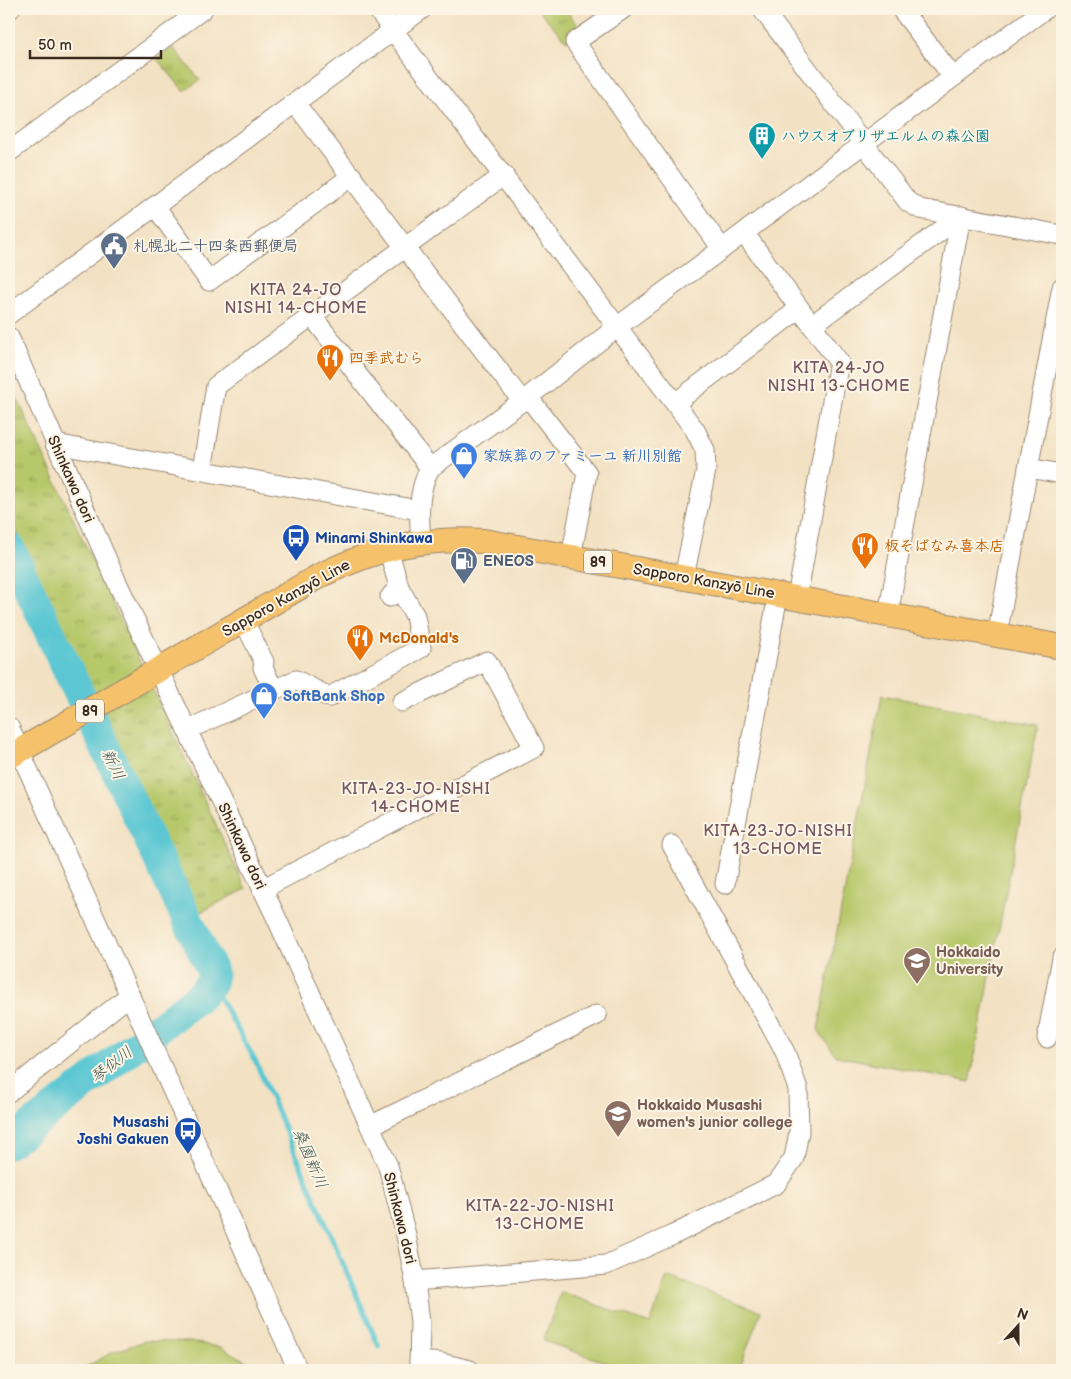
<svg xmlns="http://www.w3.org/2000/svg" width="1071" height="1379" font-family="'Balsamiq Sans','Klee One',sans-serif">
<style>
.park{fill:url(#park-tufts);stroke:#797944}
.pitch{fill:#b7c86b;stroke:#797944}
.lines{fill:none;stroke-linecap:round;stroke-linejoin:round}
.stream{stroke:#5bc7d3;stroke-width:5}
.river{stroke:#5bc7d3;stroke-width:31}
.minor-casing{stroke:#978670;stroke-width:21}
.major-casing{stroke:#978670;stroke-width:26}
.minor{stroke:#fff;stroke-width:19}
.major{stroke:#f5c16b;stroke-width:24}
.labels{text-anchor:middle;stroke-width:4;stroke-linejoin:round;paint-order:stroke}
.shield{fill:#fcf5e5;stroke:#75675a;stroke-width:1}
.shield-label{font-size:14px;font-weight:bold;fill:#3b2a1e}
.culture-label{font-size:15px;font-weight:bold;fill:#0d838f;stroke:#fcf5e5;text-anchor:start}
.service-label{font-size:15px;font-weight:bold;fill:#4e5e75;stroke:#fcf5e5;text-anchor:start}
.food-label{font-size:15px;font-weight:bold;fill:#c56008;stroke:#fcf5e5;text-anchor:start}
.shop-label{font-size:15px;font-weight:bold;fill:#366cbe;stroke:#fcf5e5;text-anchor:start}
.street-label{font-size:15px;fill:#3b2a1e;stroke:#fcf5e5}
.transit-label{font-size:15px;font-weight:bold;fill:#164399;stroke:#fcf5e5;text-anchor:start}
.education-label{font-size:15px;font-weight:bold;fill:#785e54;stroke:#fcf5e5;text-anchor:start}
.neighbourhood-label{font-size:16px;letter-spacing:1px;fill:#755662;stroke:#fcf5e5}
.water-label{font-size:16px;font-style:italic;fill:#455954;stroke:#fcf5e5}
</style>
<defs>
<pattern id="park-tufts" width="24" height="20" patternUnits="userSpaceOnUse" patternTransform="scale(1.25)"><rect width="24" height="20" fill="#b7c86b"/><path d="M3 7l-1-3M5 7V3M7 7l1-3M15 17l-1-3M17 17v-4M19 17l1-3" fill="none" stroke="#96a357"/></pattern>
</defs>
<rect width="100%" height="100%" fill="#fcf5e5"/>
<filter id="ink" filterUnits="userSpaceOnUse"><feTurbulence type="fractalNoise" baseFrequency=".02" numOctaves="2"/><feDisplacementMap in="SourceGraphic" scale="10" xChannelSelector="R" yChannelSelector="G"/><feConvolveMatrix kernelMatrix="1 2 1 2 8 2 1 2 1" color-interpolation-filters="sRGB"/></filter>
<filter id="wash" filterUnits="userSpaceOnUse"><feTurbulence type="fractalNoise" baseFrequency=".0096" numOctaves="4" result="noise"/><feDisplacementMap in="SourceGraphic" scale="20" xChannelSelector="R" yChannelSelector="G"/><feGaussianBlur stdDeviation="1.12" result="paint"/><feColorMatrix in="noise" values="0 0 0 0 0 0 0 0 0 0 0 0 0 0 0 0 0 1.4 0 .05"/><feComposite in="paint" operator="in"/></filter>
<g filter="url(#wash)">
<rect width="100%" height="100%" fill="#f3e1c3"/>
<!-- park -->
<g class="park">
<polygon points="538,9 565,9 582,30 566,41"/>
<polygon points="173,47 200,80 184,91 157,59"/>
<polygon points="9,381 246,889 197,914 9,514"/>
</g>
<!-- pitch -->
<g class="pitch">
<polygon points="882,695 1038,725 970,1082 836,1056 818,1030"/>
<polygon points="667,1277 761,1311 739,1370 628,1370 543,1341 561,1292 650,1324"/>
<polygon points="145,1341 190,1342 220,1347 263,1370 80,1370 113,1352"/>
</g>
<g class="lines">
<!-- stream -->
<polyline class="stream" points="211,983 255,1060 379,1347"/>
<!-- river -->
<polyline class="river" points="9,547 213,973 211,983 202,994 9,1143"/>
</g>
</g>
<g filter="url(#ink)">
<g class="lines">
<defs>
<g id="minor">
<polyline points="9,9 10,9"/>
<polyline points="377,9 695,430 705,450 706,470 684,577"/>
<polyline points="623,9 575,42 722,249"/>
<polyline points="762,9 908,202 920,209 1062,235"/>
<polyline points="901,9 953,77"/>
<polyline points="295,103 522,401"/>
<polyline points="9,152 203,9"/>
<polyline points="155,206 209,281 352,176"/>
<polyline points="744,233 839,362 797,598"/>
<polyline points="9,314 422,9"/>
<polyline points="312,316 430,468"/>
<polyline points="812,325 961,216"/>
<polyline points="9,337 115,578 276,917 388,1166 406,1235 415,1281 420,1322 419,1370"/>
<polyline points="528,397 587,473 571,557"/>
<polyline points="675,403 799,309"/>
<polyline points="55,444 418,510"/>
<polyline points="1028,468 1062,474"/>
<polyline points="202,470 216,386 504,175"/>
<path d="M 421,542 C 419,516 417,492 430,468 L 528,397 L 617,327 L 1045,9"/>
<polyline points="388,548 399,587 390,597"/>
<polyline points="888,615 961,216"/>
<polyline points="997,635 1062,287"/>
<polyline points="274,690 296,680 329,697 421,648 415,616 399,587"/>
<polyline points="9,727 298,1370"/>
<polyline points="187,730 274,690 263,668 264,662 244,621"/>
<polyline points="725,884 778,595"/>
<polyline points="262,889 534,748 487,661 402,702"/>
<polyline points="1047,1038 1062,958"/>
<polyline points="9,1092 130,995"/>
<polyline points="370,1126 597,1015"/>
<polyline points="415,1281 606,1265 673,1235 776,1184 794,1158 799,1132 798,1089 785,1052 672,845"/>
<polyline points="419,1361 441,1363 470,1370"/>
</g>
<path id="major" d="M 9,757 L 319,576 C 377,548 419,537 484,541 L 1062,647"/>
</defs>
<!-- minor casing -->
<use href="#minor" class="minor-casing"/>
<!-- major casing -->
<use href="#major" class="major-casing"/>
<!-- minor -->
<use href="#minor" class="minor"/>
<!-- major -->
<use href="#major" class="major"/>
</g>
</g>
<!-- icons -->
<defs>
<symbol id="building-pin" viewBox="-11 -11 22 30"><path d="M0 17L-7.5 6A9.5 9.5 0 1 1 7.5 6Z" fill="#0f9aa8" stroke="#fcf5e5"/><path d="M-4-6H4V6H1V3H-1V6H-4ZM-2.5-4.3h1.7v1.8h-1.7ZM.8-4.3h1.7v1.8H.8ZM-2.5-1h1.7V.8h-1.7ZM.8-1h1.7V.8H.8Z" fill="#fff"/></symbol>
<symbol id="civic-pin" viewBox="-11 -11 22 30"><path d="M0 17L-7.5 6A9.5 9.5 0 1 1 7.5 6Z" fill="#5c6f8a" stroke="#fcf5e5"/><path d="M-.6-6.5H3V-4.5H.6V-3L4-1V1h2V6H-6V1h2V-1L-.6-3ZM-1.2 2.5V6h2.4V2.5Z" fill="#fff"/></symbol>
<symbol id="restaurant-pin" viewBox="-11 -11 22 30"><path d="M0 17L-7.5 6A9.5 9.5 0 1 1 7.5 6Z" fill="#e8710a" stroke="#fcf5e5"/><path d="M-5-6h1v4h1v-4h1v4h1v-4h1v5L-1.5 .5V6h-2V.5L-5-1ZM5-6V6H3V1.5H1.5Q1.5-4 5-6Z" fill="#fff"/></symbol>
<symbol id="shop-pin" viewBox="-11 -11 22 30"><path d="M0 17L-7.5 6A9.5 9.5 0 1 1 7.5 6Z" fill="#3f7fe0" stroke="#fcf5e5"/><path d="M-5-2.5h2.3a2.7 3.5 0 0 1 5.4 0H5L5.5 6h-11ZM-1.5-2.5h3a1.5 2.3 0 0 0-3 0Z" fill="#fff"/></symbol>
<symbol id="bus-pin" viewBox="-11 -11 22 30"><path d="M0 17L-7.5 6A9.5 9.5 0 1 1 7.5 6Z" fill="#1a4fb4" stroke="#fcf5e5"/><path d="M-5-6H5V4H4V6H2V4H-2V6H-4V4H-5ZM-3.5-4V0h7V-4ZM-3.5 1.2v1.5H-2V1.2ZM2 1.2v1.5H3.5V1.2Z" fill="#fff"/></symbol>
<symbol id="fuel-pin" viewBox="-11 -11 22 30"><path d="M0 17L-7.5 6A9.5 9.5 0 1 1 7.5 6Z" fill="#5c6f8a" stroke="#fcf5e5"/><path d="M-5.5-6h7V0h2V4h1.3V-2.5L3-4.5l.8-.8L6-3V5H2.5V1h-1V6h-7ZM-4.2-4.7v3.2H.2V-4.7Z" fill="#fff"/></symbol>
<symbol id="university-pin" viewBox="-11 -11 22 30"><path d="M0 17L-7.5 6A9.5 9.5 0 1 1 7.5 6Z" fill="#8d6e63" stroke="#fcf5e5"/><path d="M0-5L7-2L0 1L-7-2ZM-4 1L0 2.5L4 1V4Q0 6-4 4Z" fill="#fff"/></symbol>
</defs>
<g fill-rule="evenodd">
<use href="#building-pin" x="746" y="120" width="32" height="43"/>
<use href="#civic-pin" x="98" y="230" width="32" height="43"/>
<use href="#restaurant-pin" x="314" y="342" width="32" height="43"/>
<use href="#shop-pin" x="448" y="440" width="32" height="43"/>
<use href="#bus-pin" x="280" y="522" width="32" height="43"/>
<use href="#restaurant-pin" x="849" y="530" width="32" height="43"/>
<use href="#fuel-pin" x="448" y="545" width="32" height="43"/>
<use href="#restaurant-pin" x="344" y="622" width="32" height="43"/>
<use href="#shop-pin" x="248" y="680" width="32" height="43"/>
<use href="#university-pin" x="901" y="945" width="32" height="43"/>
<use href="#university-pin" x="602" y="1098" width="32" height="43"/>
<use href="#bus-pin" x="172" y="1115" width="32" height="43"/>
</g>
<g class="labels">
<!-- shield labels -->
<g class="shield">
<rect x="584" y="550.5" width="28" height="23" rx="4"/>
<rect x="76" y="699.5" width="28" height="23" rx="4"/>
</g>
<g class="shield-label">
<text x="598" y="567">89</text>
<text x="90" y="716">89</text>
</g>
<!-- culture labels -->
<g class="culture-label">
<text x="781" y="141">ハウスオブリザエルムの森公園</text>
</g>
<!-- service labels -->
<g class="service-label">
<text x="133" y="251">札幌北二十四条西郵便局</text>
<text x="483" y="566">ENEOS</text>
</g>
<!-- food labels -->
<g class="food-label">
<text x="349" y="363">四季武むら</text>
<text x="884" y="551">板そばなみ喜本店</text>
<text x="379" y="643">McDonald's</text>
</g>
<!-- shop labels -->
<g class="shop-label">
<text x="483" y="461">家族葬のファミーユ 新川別館</text>
<text x="283" y="701">SoftBank Shop</text>
</g>
<!-- street labels -->
<g class="street-label">
<text transform="translate(71 479) rotate(66)" y="5">Shinkawa dori</text>
<text transform="translate(704 581) rotate(10)" y="5">Sapporo Kanzyō Line</text>
<text transform="translate(286 598) rotate(-29)" y="5">Sapporo Kanzyō Line</text>
<text transform="translate(242 846) rotate(65)" y="5">Shinkawa dori</text>
<text transform="translate(400 1218) rotate(76)" y="5">Shinkawa dori</text>
</g>
<!-- transit labels -->
<g class="transit-label">
<text x="315" y="543">Minami Shinkawa</text>
<text x="169" y="1127" text-anchor="end">Musashi<tspan x="169" dy="17">Joshi Gakuen</tspan></text>
</g>
<!-- education labels -->
<g class="education-label">
<text x="936" y="957">Hokkaido<tspan x="936" dy="17">University</tspan></text>
<text x="637" y="1110">Hokkaido Musashi<tspan x="637" dy="17">women's junior college</tspan></text>
</g>
<!-- neighbourhood labels -->
<g class="neighbourhood-label">
<text x="296" y="295">KITA 24-JO<tspan x="296" dy="18">NISHI 14-CHOME</tspan></text>
<text x="839" y="373">KITA 24-JO<tspan x="839" dy="18">NISHI 13-CHOME</tspan></text>
<text x="416" y="794">KITA-23-JO-NISHI<tspan x="416" dy="18">14-CHOME</tspan></text>
<text x="778" y="836">KITA-23-JO-NISHI<tspan x="778" dy="18">13-CHOME</tspan></text>
<text x="540" y="1211">KITA-22-JO-NISHI<tspan x="540" dy="18">13-CHOME</tspan></text>
</g>
<!-- water labels -->
<g class="water-label">
<text transform="translate(114 764) rotate(64)" y="6">新川</text>
<text transform="translate(111 1064) rotate(-38)" y="6">琴似川</text>
<text transform="translate(311 1158) rotate(67)" y="6">桑園新川</text>
</g>
</g>
<!-- margin -->
<rect width="1071" height="1379" fill="none" stroke="#fcf5e5" stroke-width="30"/>
<!-- north arrow -->
<g transform="translate(1018 1326) rotate(21)" stroke="#fcf5e5" stroke-width="4" paint-order="stroke">
<path d="M0-4L9 19L0 12L-9 19Z" fill="#3b2a1e"/>
<text y="-8" font-size="14" font-weight="bold" text-anchor="middle" fill="#3b2a1e">N</text>
</g>
<!-- scale -->
<path d="M30 50v8h131v-8" fill="none" stroke="#3b2a1e" stroke-width="2.5"/>
<text x="38" y="50" font-size="15" fill="#3b2a1e" stroke="#fcf5e5" stroke-width="4" paint-order="stroke">50 m</text>
</svg>
